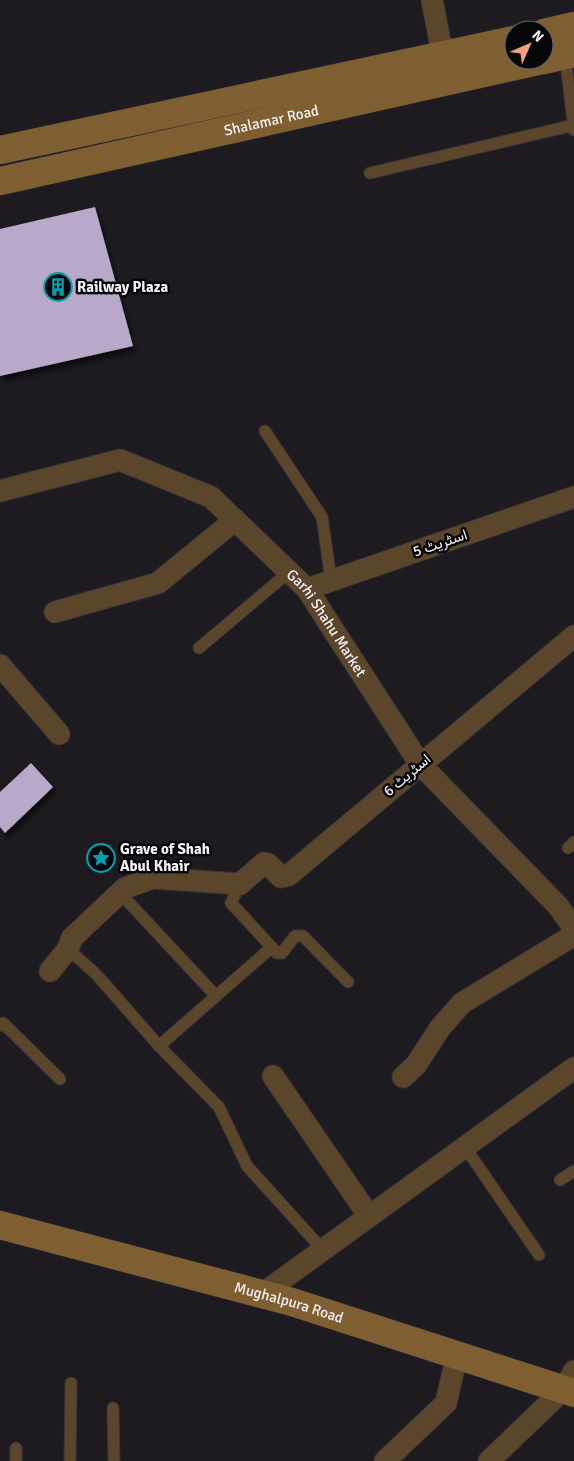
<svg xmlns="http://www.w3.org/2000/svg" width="574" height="1461" font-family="Signika,Vazirmatn,sans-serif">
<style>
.building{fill:#b8a9cb;filter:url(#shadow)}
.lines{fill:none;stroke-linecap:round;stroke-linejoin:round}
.lane-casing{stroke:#37353a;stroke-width:13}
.street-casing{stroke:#37353a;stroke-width:23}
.secondary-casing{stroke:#37353a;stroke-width:29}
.lane{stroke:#5b462b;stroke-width:11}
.street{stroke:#5b462b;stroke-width:21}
.secondary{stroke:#7f5e31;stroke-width:28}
.labels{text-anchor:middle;stroke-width:5;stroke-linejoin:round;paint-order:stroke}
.street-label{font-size:15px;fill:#f3f1f5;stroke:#070608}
.poi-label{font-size:15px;font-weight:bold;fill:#f3f1f5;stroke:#070608;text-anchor:start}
</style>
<defs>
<filter id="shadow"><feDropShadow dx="3" dy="5.5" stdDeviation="2.5" flood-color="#0009"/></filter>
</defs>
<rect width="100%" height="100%" fill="#1d1b20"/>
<!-- building -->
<g class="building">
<polygon points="95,207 133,346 0,376 0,229"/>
<polygon points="31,763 53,787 5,833 0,827 0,792"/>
</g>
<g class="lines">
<defs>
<g id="lane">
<polyline points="565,55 574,130"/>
<polyline points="370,173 574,125"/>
<polyline points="265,431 322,517 331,580"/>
<polyline points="199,648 289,572"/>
<polyline points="568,848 574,842"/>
<polyline points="240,884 231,903 277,953 282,953 295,936 303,936 348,982"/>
<polyline points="120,893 216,996"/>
<polyline points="68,949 97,975 159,1046 219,1107 247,1166 323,1250"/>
<polyline points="0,1026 3,1023 60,1079"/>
<polyline points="159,1046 272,947"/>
<polyline points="465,1147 539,1255"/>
<polyline points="560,1180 574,1171"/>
<polyline points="113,1408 114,1461"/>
<polyline points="16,1461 16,1448"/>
<polyline points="70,1461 71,1383"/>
</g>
<g id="street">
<polyline points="432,0 443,57"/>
<path id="s1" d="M 0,491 L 120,460 L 211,497 L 307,589 L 420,764 L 558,906 L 574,928"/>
<polyline points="307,589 574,497"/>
<polyline points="55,612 158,583 235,520"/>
<polyline points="0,665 59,734"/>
<polyline points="50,971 68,949 72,938 125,888 153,878 240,884 264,863 268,864 281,877 289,875 574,636"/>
<polyline points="273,1076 369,1216"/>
<polyline points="403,1077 416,1065 440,1028 462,1003 574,935"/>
<polyline points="262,1294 574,1068"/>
<polyline points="385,1461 446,1403 457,1355"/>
<polyline points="489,1461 564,1389 574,1371"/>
</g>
<g id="secondary">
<polyline points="544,33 574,26"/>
<polyline points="544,60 574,53"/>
<polyline points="0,150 514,40"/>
<path id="s2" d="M 0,181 L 542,60"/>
<path id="s3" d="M 0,1225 L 292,1302 L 574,1393"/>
</g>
</defs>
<!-- lane casing -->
<use href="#lane" class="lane-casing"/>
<!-- street casing -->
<use href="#street" class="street-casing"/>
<!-- secondary casing -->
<use href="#secondary" class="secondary-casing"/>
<!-- lane -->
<use href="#lane" class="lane"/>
<!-- street -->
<use href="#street" class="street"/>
<!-- secondary -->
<use href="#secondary" class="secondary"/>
</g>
<!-- icons -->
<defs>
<symbol id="building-ring" viewBox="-11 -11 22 22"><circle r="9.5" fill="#070608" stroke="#0f9aa8" stroke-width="1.5"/><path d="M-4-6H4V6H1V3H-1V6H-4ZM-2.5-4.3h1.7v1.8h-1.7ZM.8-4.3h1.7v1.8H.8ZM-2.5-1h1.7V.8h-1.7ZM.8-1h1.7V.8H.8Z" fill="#0f9aa8"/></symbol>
<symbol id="sight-ring" viewBox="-11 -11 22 22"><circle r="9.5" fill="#070608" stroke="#0f9aa8" stroke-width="1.5"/><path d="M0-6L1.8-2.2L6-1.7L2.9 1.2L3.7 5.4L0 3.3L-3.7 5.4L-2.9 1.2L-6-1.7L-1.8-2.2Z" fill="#0f9aa8"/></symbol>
</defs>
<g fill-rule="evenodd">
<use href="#building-ring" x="42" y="271" width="32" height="32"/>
<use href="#sight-ring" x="85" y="842" width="32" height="32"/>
</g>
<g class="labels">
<!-- street labels -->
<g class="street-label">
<text dy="5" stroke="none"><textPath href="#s2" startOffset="278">Shalamar Road</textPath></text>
<text transform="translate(440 543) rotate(-19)" y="5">اسٹریٹ 5</text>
<text dy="5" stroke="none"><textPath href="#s1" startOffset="394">Garhi Shahu Market</textPath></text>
<text transform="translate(407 775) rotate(-40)" y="5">اسٹریٹ 6</text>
<text dy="5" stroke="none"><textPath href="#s3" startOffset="299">Mughalpura Road</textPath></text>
</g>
<!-- poi labels -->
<g class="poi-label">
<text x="77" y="292">Railway Plaza</text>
<text x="120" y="854">Grave of Shah<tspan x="120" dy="17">Abul Khair</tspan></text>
</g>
</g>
<!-- north arrow -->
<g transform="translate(529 45) rotate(45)"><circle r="24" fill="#070608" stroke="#656467"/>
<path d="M0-4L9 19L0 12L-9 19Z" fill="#f2a07f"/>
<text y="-8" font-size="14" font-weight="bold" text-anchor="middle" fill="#f3f1f5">N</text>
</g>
</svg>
